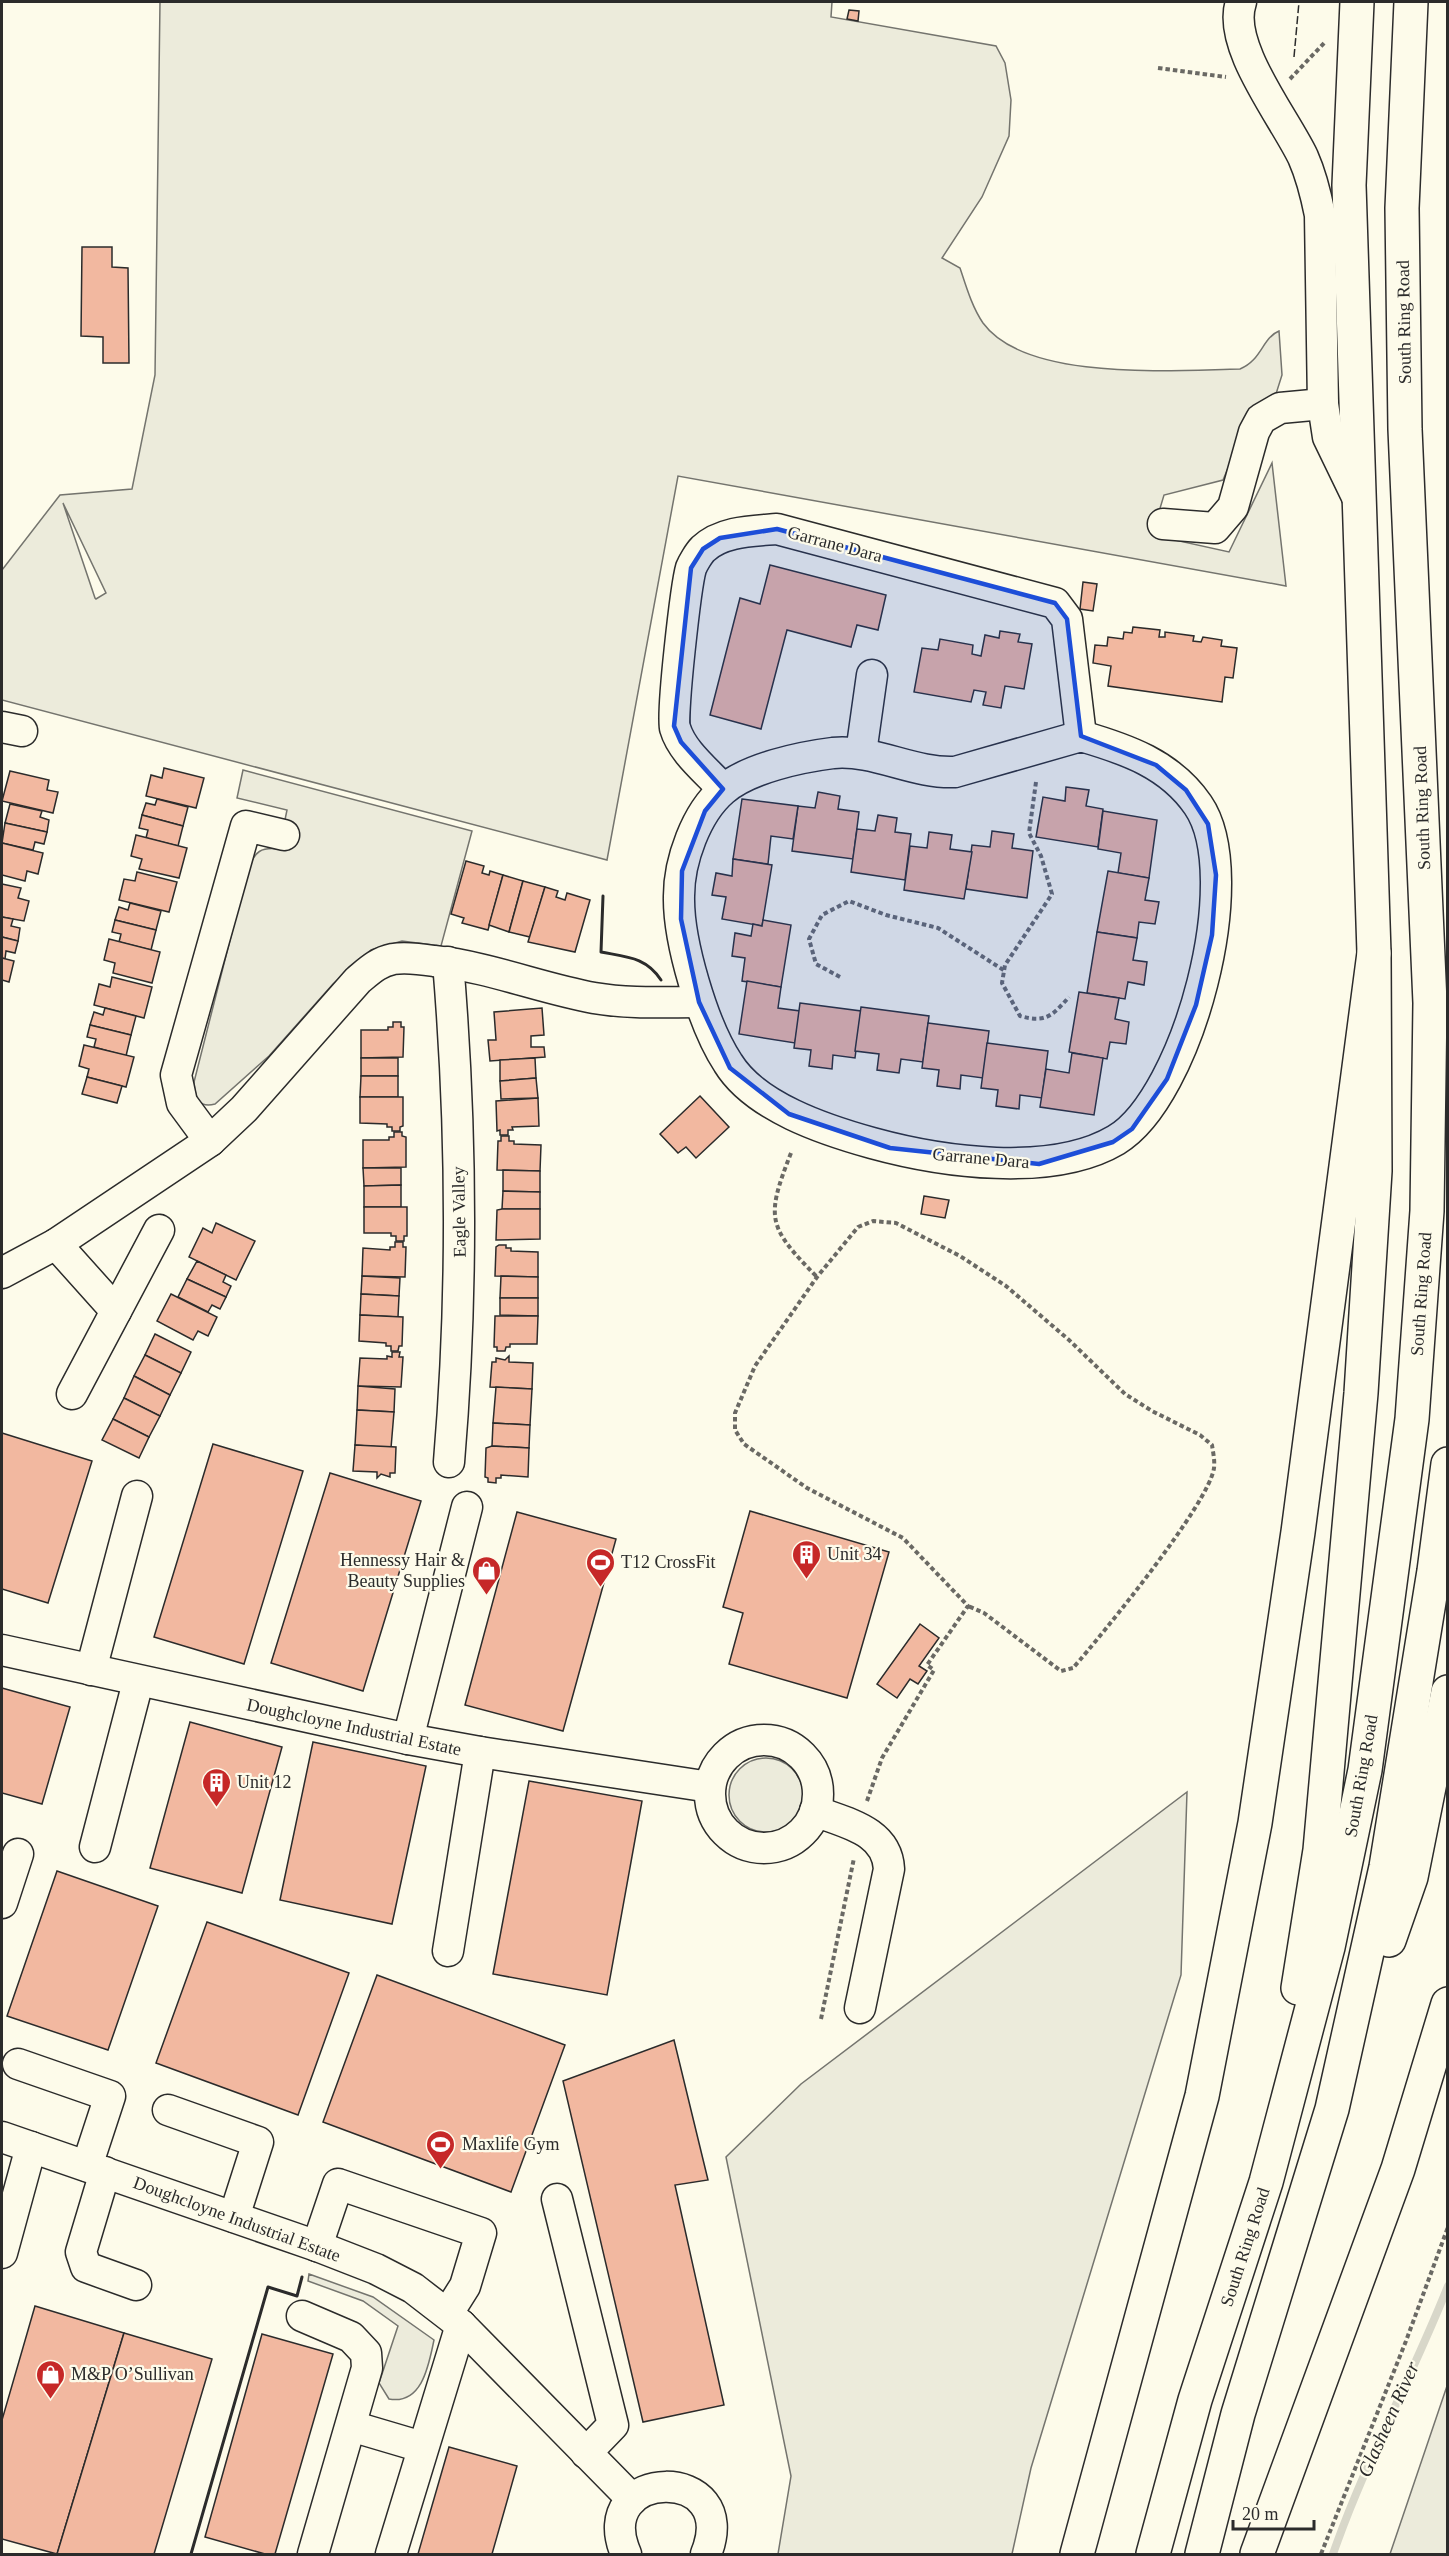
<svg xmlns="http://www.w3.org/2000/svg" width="1449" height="2556" font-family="Georgia,serif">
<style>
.green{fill:#ecebdb;stroke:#74746e;stroke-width:1.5;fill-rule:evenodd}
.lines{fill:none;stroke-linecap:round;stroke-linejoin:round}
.stream{stroke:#d8d7c9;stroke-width:8}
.building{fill:#f2b8a0;stroke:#2b2b2b;stroke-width:1.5}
.minor-casing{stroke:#2b2b2b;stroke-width:33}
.major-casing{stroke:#2b2b2b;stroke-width:36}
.highway-casing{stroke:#2b2b2b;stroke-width:36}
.path{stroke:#6a6964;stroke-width:4;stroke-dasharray:4.5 3;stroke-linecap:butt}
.minor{stroke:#fdfbea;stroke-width:30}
.major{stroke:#fdfbea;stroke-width:33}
.highway{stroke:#fdfbea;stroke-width:33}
.fence{stroke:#2b2b2b;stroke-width:1.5;stroke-dasharray:8 3;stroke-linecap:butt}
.wall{stroke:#2b2b2b;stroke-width:3}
.marked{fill:#1d4ed8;fill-opacity:0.2;stroke:#1d4ed8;stroke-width:4.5;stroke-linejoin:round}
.labels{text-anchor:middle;stroke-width:4.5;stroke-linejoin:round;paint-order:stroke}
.street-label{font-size:18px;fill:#2b2b2b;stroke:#fdfbea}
.poi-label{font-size:18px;fill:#2b2b2b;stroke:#fdfbea;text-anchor:start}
.water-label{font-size:20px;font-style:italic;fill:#2b2b2b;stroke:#fdfbea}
</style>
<rect width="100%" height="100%" fill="#fdfbea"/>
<!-- green -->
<g class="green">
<path d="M 160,2 L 832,2 L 831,17 L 996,46 L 1005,63 L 1011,100 L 1009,136 L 982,197 L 942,258 L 960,268 C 966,286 972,307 983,323 C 1026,382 1174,370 1240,369 C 1262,360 1262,338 1279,331 L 1282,375 L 1275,397 L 1251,414 L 1223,480 L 1164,495 L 1152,535 L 1229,552 L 1272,463 L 1286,586 L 678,476 L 607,860 L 2,700 L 2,570 L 60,495 L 132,489 L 155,375 ZM 63,503 L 106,593 L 96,599 L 95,598 Z"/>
<path d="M 243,770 L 472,831 L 441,946 L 402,941 L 371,950 L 333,984 L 269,1056 L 215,1104 C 198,1109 195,1096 194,1082 L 248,869 C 255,851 261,847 279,849 L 287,810 L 237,798 Z"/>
<circle cx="766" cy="1795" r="37"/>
<polygon points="1187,1792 1181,1975 1031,2468 1012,2554 778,2554 791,2476 726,2157 801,2084"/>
<path d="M 309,2274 L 373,2297 L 434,2340 C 429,2363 423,2405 389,2399 L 379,2383 L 398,2326 L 363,2301 L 308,2281 Z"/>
<polygon points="1447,2386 1447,2554 1390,2554"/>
</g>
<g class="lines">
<!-- stream -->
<path class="stream" d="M 1333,2554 C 1365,2462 1412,2377 1448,2286"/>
</g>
<!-- building -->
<g class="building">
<polygon points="849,10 859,11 858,21 847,19"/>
<polygon points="82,247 112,247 112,267 128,268 129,363 103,363 103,337 81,336"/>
<polygon points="770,565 886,595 878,630 857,625 851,647 787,630 761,729 710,715 740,598 760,604"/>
<polygon points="1083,582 1097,584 1093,611 1080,609"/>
<polygon points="1133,627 1160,630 1159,637 1165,637 1165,632 1194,636 1193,641 1201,642 1203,637 1222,640 1221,646 1237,648 1233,678 1225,677 1222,702 1108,686 1111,666 1093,663 1095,645 1107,646 1108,637 1123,639 1124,632 1132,633"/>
<polygon points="1000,631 1020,634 1018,642 1032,644 1024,689 1005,686 1001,708 983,705 986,692 974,690 971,702 914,692 922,648 938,650 940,639 973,645 972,654 981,656 985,635 999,638"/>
<polygon points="164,768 204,778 196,808 146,796 151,775 162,778"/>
<polygon points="10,771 49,780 47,790 58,792 53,813 2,801"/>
<polygon points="1066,787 1089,790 1086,806 1103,809 1098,847 1036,837 1043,797 1065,801"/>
<polygon points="818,792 840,796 838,809 859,812 853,859 792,851 798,806 815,808"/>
<polygon points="157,799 188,807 183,826 142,815 146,803 155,805"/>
<polygon points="742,799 798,806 793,839 771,836 768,864 733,859"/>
<polygon points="10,804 42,811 40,817 49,820 47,832 5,823"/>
<polygon points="1103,811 1157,820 1149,878 1118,873 1121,853 1098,849"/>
<polygon points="142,815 183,826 178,846 146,838 148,830 139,828"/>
<polygon points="878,815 897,818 895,832 911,834 905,880 851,872 857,829 875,831"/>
<polygon points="5,823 47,832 44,844 35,842 33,850 2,843"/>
<polygon points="992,831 1014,834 1012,848 1033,851 1027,898 966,889 972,845 990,847"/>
<polygon points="929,832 952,835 950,849 972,852 964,899 904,890 910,846 927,848"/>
<polygon points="136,835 187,848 179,878 139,869 142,859 131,856"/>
<polygon points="2,843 43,853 38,874 27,871 25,881 2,875"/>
<polygon points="733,859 772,865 762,926 722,919 726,897 712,895 716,873 732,876"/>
<polygon points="466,861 484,866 482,873 489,875 490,871 503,875 488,930 462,923 464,918 451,914"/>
<polygon points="1108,871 1149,878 1145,900 1159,902 1155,924 1139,922 1137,938 1097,932"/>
<polygon points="137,872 177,882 169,912 119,900 124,879 135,881"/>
<polygon points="503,875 523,881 509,932 489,925"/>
<polygon points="523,881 545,887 530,937 509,932"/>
<polygon points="2,884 21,888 18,898 29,901 24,921 2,917"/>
<polygon points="545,887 558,891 556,897 565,900 567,893 590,900 575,952 528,942"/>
<polygon points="130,903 161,911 156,930 115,920 119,907 128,910"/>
<polygon points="2,917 13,919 11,926 20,928 18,941 2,937"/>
<polygon points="115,920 156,930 151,950 119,942 121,934 112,932"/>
<polygon points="763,920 791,925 781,987 742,981 745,958 732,956 735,933 751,936 753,924 762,926"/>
<polygon points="1097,932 1137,938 1133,960 1147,962 1144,985 1128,982 1125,999 1087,993"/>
<polygon points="2,937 18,941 15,953 6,951 5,959 2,958"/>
<polygon points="109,939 160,952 152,983 113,973 115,963 104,960"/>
<polygon points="2,958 14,961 9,982 2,980"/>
<polygon points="112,977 152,987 144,1018 94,1005 99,984 110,987"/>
<polygon points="747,981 781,987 778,1008 800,1011 795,1043 739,1034"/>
<polygon points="1079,992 1119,998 1115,1019 1129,1022 1126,1044 1110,1042 1107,1059 1069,1052"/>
<polygon points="800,1003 861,1011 855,1058 833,1055 832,1069 809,1066 811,1050 794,1048"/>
<polygon points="861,1007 929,1016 923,1062 901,1059 899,1073 877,1070 879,1054 855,1051"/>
<polygon points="105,1008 136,1016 131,1035 90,1025 94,1012 103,1015"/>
<polygon points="542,1008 544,1035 531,1036 531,1047 544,1047 545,1057 490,1061 488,1040 496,1040 494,1012"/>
<polygon points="393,1022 401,1022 401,1027 404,1027 403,1057 361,1058 361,1030 388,1030 388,1027 393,1027"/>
<polygon points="928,1023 989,1031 983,1078 961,1075 960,1089 937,1086 939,1070 922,1068"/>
<polygon points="90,1025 131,1035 126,1056 94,1047 96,1039 87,1037"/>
<polygon points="987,1043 1048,1051 1042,1098 1020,1095 1019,1109 996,1106 998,1090 981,1088"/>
<polygon points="84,1045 134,1057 126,1087 87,1077 89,1069 79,1066"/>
<polygon points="1072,1053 1103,1058 1094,1115 1040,1107 1046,1069 1069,1073"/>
<rect x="361" y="1058" width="37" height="18"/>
<polygon points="535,1058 536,1078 500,1081 500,1060"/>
<polygon points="361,1076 398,1076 398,1097 360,1097"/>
<polygon points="87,1077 122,1086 117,1103 82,1094"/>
<polygon points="536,1078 538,1098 501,1099 500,1081"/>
<polygon points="700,1096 729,1127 696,1158 686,1147 678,1153 660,1134"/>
<polygon points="360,1097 403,1097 403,1126 400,1127 400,1131 392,1131 392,1127 387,1127 387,1124 360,1123"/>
<polygon points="538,1098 539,1126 512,1127 513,1130 508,1130 508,1135 500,1135 500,1130 497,1131 496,1101"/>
<polygon points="394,1132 402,1132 402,1136 406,1137 406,1167 363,1168 363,1140 389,1140 389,1137 394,1137"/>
<polygon points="501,1136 509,1136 509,1141 514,1141 514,1144 541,1145 540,1171 497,1170 498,1141 501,1141"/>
<polygon points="363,1168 401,1168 401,1185 364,1186"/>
<polygon points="503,1170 540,1171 540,1192 503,1191"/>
<polygon points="401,1185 401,1207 364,1207 364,1186"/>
<polygon points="503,1191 540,1192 540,1209 502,1209"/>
<polygon points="924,1196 949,1200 945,1218 921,1214"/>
<polygon points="364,1207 407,1207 407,1236 404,1236 404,1241 396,1241 396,1236 391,1236 391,1233 364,1233"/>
<polygon points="502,1209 540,1209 540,1239 496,1240 497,1210"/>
<polygon points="216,1223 255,1241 236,1280 189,1257 203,1228 212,1233"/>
<polygon points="395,1242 403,1242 403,1247 406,1247 405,1277 362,1276 363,1248 390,1250 390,1247 395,1247"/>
<polygon points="499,1245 506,1245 506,1248 511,1248 511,1251 538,1252 538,1277 495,1276 496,1247"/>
<polygon points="197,1261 226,1275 223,1282 231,1286 226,1297 187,1279"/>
<polygon points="362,1276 400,1278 399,1296 361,1294"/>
<polygon points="501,1276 538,1277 538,1298 500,1298"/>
<polygon points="187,1279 226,1297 220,1309 212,1305 208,1312 178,1297"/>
<polygon points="171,1294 217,1317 208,1336 198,1331 193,1340 157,1321"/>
<polygon points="361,1294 399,1296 398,1317 360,1315"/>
<polygon points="500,1298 538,1298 538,1316 500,1315"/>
<polygon points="360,1315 403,1317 402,1346 399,1346 398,1351 391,1351 391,1346 386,1346 386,1343 359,1341"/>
<polygon points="495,1316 538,1316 537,1344 510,1344 510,1347 506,1347 505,1351 497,1351 497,1347 494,1347"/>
<polygon points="155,1334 191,1352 181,1373 145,1355"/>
<polygon points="392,1352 400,1352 399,1357 403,1357 401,1387 358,1386 360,1358 387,1359 387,1356 392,1357"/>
<polygon points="145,1355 181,1373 170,1395 134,1376"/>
<polygon points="509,1356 509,1362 533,1363 532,1389 490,1387 492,1362 496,1362 496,1358 505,1360"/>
<polygon points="134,1376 170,1395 160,1416 124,1398"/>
<polygon points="358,1386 395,1389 394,1412 357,1410"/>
<polygon points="496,1387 532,1389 530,1425 493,1423"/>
<polygon points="124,1398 160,1416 149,1437 113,1419"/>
<polygon points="357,1410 394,1412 391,1448 355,1445"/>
<polygon points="113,1419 149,1437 139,1458 102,1440"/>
<polygon points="493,1423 530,1425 529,1448 492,1446"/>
<polygon points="2,1433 92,1461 48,1603 2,1589"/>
<polygon points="213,1444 303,1471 244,1664 154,1637"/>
<polygon points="355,1445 396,1447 395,1473 390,1473 390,1477 381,1474 377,1478 377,1472 353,1471"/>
<polygon points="492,1446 529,1448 528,1477 501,1475 501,1478 496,1478 496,1483 488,1482 488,1478 485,1477 486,1448"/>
<polygon points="330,1473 421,1501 363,1691 271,1663"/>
<polygon points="750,1511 889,1552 847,1698 729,1664 743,1613 723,1607"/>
<polygon points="517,1512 616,1539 563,1731 465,1705"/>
<polygon points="920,1624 939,1638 919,1666 927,1671 918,1684 910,1679 897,1698 877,1684"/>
<polygon points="2,1688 70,1707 42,1804 2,1793"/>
<polygon points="190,1722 282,1747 242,1893 150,1868"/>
<polygon points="313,1742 426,1766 392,1924 280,1900"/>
<polygon points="529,1781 642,1801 607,1995 493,1974"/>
<polygon points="57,1871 158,1906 108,2050 7,2016"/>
<polygon points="207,1922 349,1973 298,2115 156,2063"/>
<polygon points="377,1975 565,2045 511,2192 323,2122"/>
<polygon points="674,2040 708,2180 675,2185 724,2405 643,2422 563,2081"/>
<polygon points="35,2306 124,2333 57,2554 2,2539 2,2420"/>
<polygon points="124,2333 212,2359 154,2554 57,2554"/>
<polygon points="262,2334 333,2354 275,2554 265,2554 205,2537"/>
<polygon points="449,2447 517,2466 492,2554 418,2554"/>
</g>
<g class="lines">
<defs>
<g id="minor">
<path d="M 1241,2 C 1226,45 1284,117 1303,157 C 1311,175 1316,195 1320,215 L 1323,404 L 1328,437 L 1359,501"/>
<polyline points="1163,524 1215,528 1233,507 1254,432 1261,419 1280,408 1323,404"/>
<polyline points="2,727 22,731"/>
<path d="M 1081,736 C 1126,749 1170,764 1198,805 C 1247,876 1188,1097 1116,1140 C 1052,1178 941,1162 872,1143 C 825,1130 755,1107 728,1063 C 703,1025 678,941 679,896 C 679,861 696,813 723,790 C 748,768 801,757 833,753 C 875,749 913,774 955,772 Z"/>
<polyline points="861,753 872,675"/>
<path d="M 723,789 C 707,771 682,752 675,728 C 671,716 686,585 691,568 C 693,563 699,553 703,549 C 722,531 753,531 777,529 L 1055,603 L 1067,619 L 1081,736"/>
<path d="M 448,962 C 462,1129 463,1296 449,1462"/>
<polyline points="210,1141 182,1103 176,1075 246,826 284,835"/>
<polyline points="56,1244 116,1311"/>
<path d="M 2,1273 L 56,1244 L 210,1141 L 244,1109 L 358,980 C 369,971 378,962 393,959 C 406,957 421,959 434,961 C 489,967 540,988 594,998 C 629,1004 664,1002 699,1002"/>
<polyline points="72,1394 159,1230"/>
<polyline points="2,1650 408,1739 480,1752 710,1787"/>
<polyline points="91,1670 137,1496"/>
<polyline points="408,1739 467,1507"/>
<circle cx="764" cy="1794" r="54"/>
<path d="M 815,1811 C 845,1823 887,1830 889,1869 L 860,2008"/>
<polyline points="95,1847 138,1682"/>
<polyline points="2,1903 18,1854"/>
<polyline points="448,1951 480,1752"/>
<polyline points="18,2064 110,2096 87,2166"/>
<polyline points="168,2110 258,2142 234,2217"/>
<polyline points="2,2137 317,2246 376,2269 413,2288 461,2325 632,2499"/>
<polyline points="105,2172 81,2252 86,2267 136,2285"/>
<polyline points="557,2199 613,2425 586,2453"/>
<polyline points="317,2246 338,2184 481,2233 465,2286 448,2313"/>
<polyline points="2,2253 31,2147"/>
<polyline points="302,2316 351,2337 366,2353 367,2368 313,2554"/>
<polyline points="351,2426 422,2447"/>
<polyline points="391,2554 461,2325"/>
<path d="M 626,2554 C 588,2466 743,2463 706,2554"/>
</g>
<g id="major">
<polyline points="1077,2554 1202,2096 1255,1823 1298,1532 1374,953 1349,185 1357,2"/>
<polyline points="1257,2554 1398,2169 1448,2004"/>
</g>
<g id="highway">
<polyline points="1389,1940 1411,1877 1448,1692"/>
<polyline points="1298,1988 1320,1850 1361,1393 1375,1171 1374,953"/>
<polyline points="1153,2554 1195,2400 1266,2182 1328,1947 1365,1770 1412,1419 1427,1211 1430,1003 1405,429 1402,208 1411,2"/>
<polyline points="1202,2554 1238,2414 1332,2109 1386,1867 1434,1571 1448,1464"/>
</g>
</defs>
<!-- minor casing -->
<use href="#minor" class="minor-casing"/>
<!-- major casing -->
<use href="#major" class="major-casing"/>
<!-- highway casing -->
<use href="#highway" class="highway-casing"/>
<!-- path -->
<g class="path">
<polyline points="1158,68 1226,77"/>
<polyline points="1290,79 1326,41"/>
<path d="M 1036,782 L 1029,833 L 1041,856 L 1052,894 L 1005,965 L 1002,983 L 1020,1016 C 1046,1023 1052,1016 1069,997"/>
<polyline points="840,977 816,964 809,939 822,915 849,901 886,915 938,928 1005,971"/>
<path d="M 791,1153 C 765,1219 768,1227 817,1277"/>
<path d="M 867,1801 L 882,1758 L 934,1670 L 927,1665 L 968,1606 L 903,1538 L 807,1488 L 744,1444 L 735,1430 L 735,1413 L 755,1366 L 817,1277 L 858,1227 L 873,1221 L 896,1223 L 960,1256 L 1006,1286 L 1069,1340 L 1125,1394 L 1152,1411 L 1200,1435 L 1212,1445 C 1213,1452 1215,1461 1214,1468 C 1209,1504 1101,1636 1073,1668 L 1061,1671 L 984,1613 L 968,1606"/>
<polyline points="821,2019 854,1858"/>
<polyline points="1321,2554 1406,2341 1448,2227"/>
</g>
<!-- minor -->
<use href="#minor" class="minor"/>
<!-- major -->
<use href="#major" class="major"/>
<!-- highway -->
<use href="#highway" class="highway"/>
<!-- fence -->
<polyline class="fence" points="1294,57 1299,2"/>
<!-- wall -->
<g class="wall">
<path d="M 603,896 L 601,952 C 627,957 646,957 661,980"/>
<polyline points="191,2554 268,2287 297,2296 302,2277"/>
</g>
</g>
<!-- marked area -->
<path class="marked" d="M 777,529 L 1055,603 L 1067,619 L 1081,736 L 1156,765 L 1186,790 L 1208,824 L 1216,875 L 1212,935 L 1196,1005 L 1167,1079 L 1132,1129 L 1113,1142 L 1039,1164 L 890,1148 L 789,1114 L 730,1068 L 699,1002 L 681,919 L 682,871 L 705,811 L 723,789 L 681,742 L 674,726 L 691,568 L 703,549 L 720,538 Z"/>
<!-- icons -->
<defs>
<symbol id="building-pin" viewBox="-11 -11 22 30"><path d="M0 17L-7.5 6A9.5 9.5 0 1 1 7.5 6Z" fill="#c62828" stroke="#fdfbea"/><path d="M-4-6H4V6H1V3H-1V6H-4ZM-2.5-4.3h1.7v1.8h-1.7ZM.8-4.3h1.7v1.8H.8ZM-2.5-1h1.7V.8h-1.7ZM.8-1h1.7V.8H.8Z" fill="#fff"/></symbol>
<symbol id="stadium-pin" viewBox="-11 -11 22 30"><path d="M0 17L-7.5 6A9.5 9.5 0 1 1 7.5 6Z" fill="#c62828" stroke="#fdfbea"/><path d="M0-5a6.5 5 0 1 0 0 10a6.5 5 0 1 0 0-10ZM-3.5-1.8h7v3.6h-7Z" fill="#fff"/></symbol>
<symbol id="shop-pin" viewBox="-11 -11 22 30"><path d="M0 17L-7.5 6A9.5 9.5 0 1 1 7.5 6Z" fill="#c62828" stroke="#fdfbea"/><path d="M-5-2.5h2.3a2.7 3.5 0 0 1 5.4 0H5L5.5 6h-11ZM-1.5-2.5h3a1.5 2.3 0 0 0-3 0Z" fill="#fff"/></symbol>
</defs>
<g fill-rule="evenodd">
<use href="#building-pin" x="790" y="1538" width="33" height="45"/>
<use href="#stadium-pin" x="584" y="1546" width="33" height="45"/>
<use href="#shop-pin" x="470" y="1554" width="33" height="45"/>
<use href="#building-pin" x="200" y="1766" width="33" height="45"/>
<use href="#stadium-pin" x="424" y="2128" width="33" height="45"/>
<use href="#shop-pin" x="34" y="2358" width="33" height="45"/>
</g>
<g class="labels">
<!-- street labels -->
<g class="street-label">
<text transform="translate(1404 322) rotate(-91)" y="6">South Ring Road</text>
<text transform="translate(835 544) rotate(15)" y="6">Garrane Dara</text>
<text transform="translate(1422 808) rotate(-92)" y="6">South Ring Road</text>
<text transform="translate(981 1158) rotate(5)" y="6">Garrane Dara</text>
<text transform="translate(459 1212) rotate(-91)" y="6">Eagle Valley</text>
<text transform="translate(1421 1294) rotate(-86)" y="6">South Ring Road</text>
<text transform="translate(354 1727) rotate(12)" y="6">Doughcloyne Industrial Estate</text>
<text transform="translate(1361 1776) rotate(-80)" y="6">South Ring Road</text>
<text transform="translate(237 2219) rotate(20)" y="6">Doughcloyne Industrial Estate</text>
<text transform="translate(1245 2247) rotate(-72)" y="6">South Ring Road</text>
</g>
<!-- poi labels -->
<g class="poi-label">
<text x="827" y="1560">Unit 34</text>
<text x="465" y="1566" text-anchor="end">Hennessy Hair &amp;<tspan x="465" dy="21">Beauty Supplies</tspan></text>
<text x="621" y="1568">T12 CrossFit</text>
<text x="237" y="1788">Unit 12</text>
<text x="462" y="2150">Maxlife Gym</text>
<text x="71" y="2380">M&amp;P O’Sullivan</text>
</g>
<!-- water labels -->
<g class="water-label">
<text transform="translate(1388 2419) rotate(-66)" y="7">Glasheen River</text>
</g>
</g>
<!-- border -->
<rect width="1449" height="2556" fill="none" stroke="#2b2b2b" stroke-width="6"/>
<!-- scale -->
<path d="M1233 2520v9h81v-9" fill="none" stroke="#2b2b2b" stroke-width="3"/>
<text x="1242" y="2520" font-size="18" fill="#2b2b2b" stroke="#fdfbea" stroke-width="4.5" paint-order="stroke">20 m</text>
</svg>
